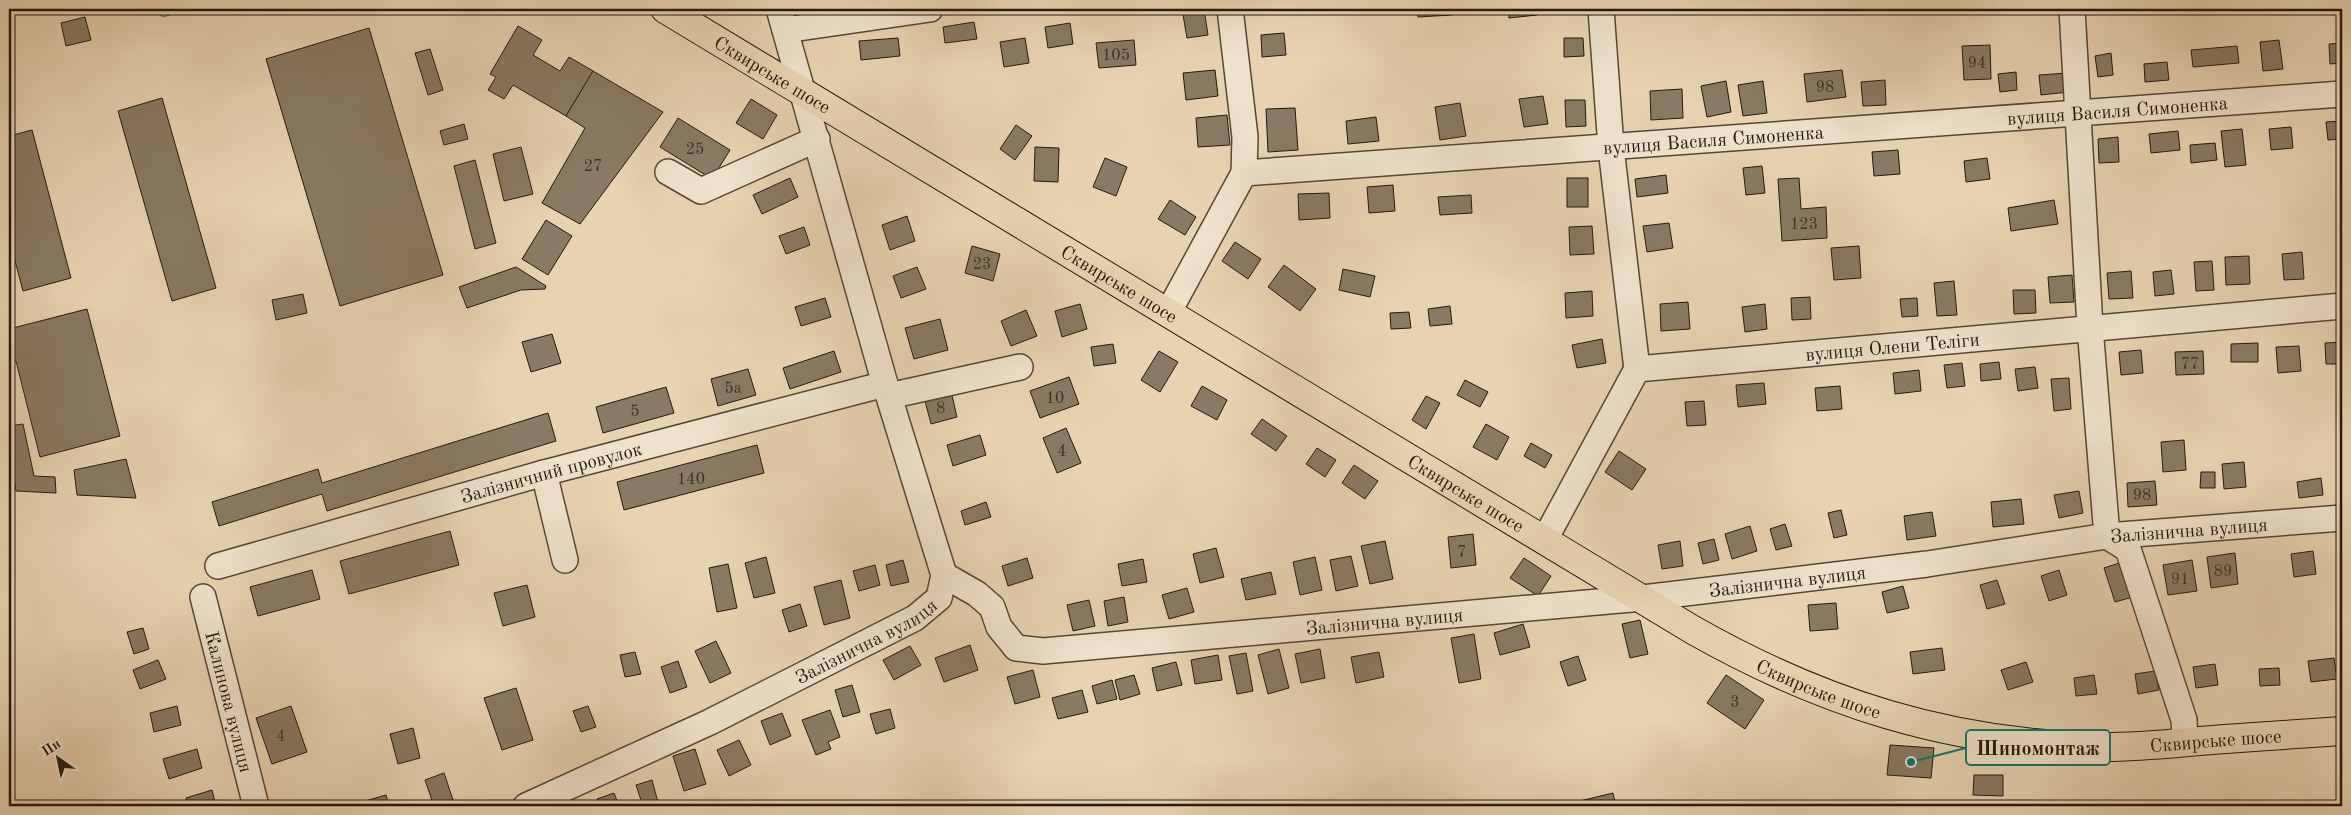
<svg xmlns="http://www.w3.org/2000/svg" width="2351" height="815" font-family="'Old Standard TT',serif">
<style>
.green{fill:#c6b496;stroke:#746753}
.building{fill:#887a64;stroke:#221a10}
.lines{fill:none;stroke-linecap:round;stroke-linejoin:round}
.minor-casing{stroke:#534838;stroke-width:28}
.major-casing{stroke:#221a10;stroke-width:30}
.minor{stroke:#efe2cd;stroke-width:25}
.major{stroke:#e7d3b2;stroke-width:28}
.labels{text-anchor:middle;stroke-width:5;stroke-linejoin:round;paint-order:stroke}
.number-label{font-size:16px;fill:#3c3225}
.street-label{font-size:19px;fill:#221a10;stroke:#efe2cd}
.leader{fill:none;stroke:#0f766e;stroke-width:2}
.callout-dot{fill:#0f766e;stroke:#efe2cd;stroke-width:2}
.callout{fill:#efe2cd;stroke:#0f766e;stroke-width:2}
.callout-label{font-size:20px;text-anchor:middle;font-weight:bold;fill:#221a10}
</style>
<rect width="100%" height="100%" fill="#e7d3b2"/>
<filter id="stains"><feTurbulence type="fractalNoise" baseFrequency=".004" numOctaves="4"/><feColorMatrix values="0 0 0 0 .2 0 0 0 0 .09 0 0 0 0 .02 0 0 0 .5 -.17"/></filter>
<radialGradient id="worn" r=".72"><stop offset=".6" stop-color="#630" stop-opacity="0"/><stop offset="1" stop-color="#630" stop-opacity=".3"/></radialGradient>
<!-- green -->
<polygon class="green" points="150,9 190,9 163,17"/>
<!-- building -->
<g class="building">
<polygon points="82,9 107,9 84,15"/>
<polygon points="1182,9 1204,9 1208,35 1187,38"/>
<polygon points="1291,9 1317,9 1317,10 1291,11"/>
<polygon points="1417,9 1452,9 1452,15 1418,17"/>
<polygon points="1508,9 1537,9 1537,15 1509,18"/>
<polygon points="85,17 91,40 66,46 61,23"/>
<polygon points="974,22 977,39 945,43 943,27"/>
<polygon points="1070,23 1073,44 1048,48 1045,27"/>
<polygon points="518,26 542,40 533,55 560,71 569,57 593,71 566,116 513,85 504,99 488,90 496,77 490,74"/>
<polygon points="369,28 443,275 340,306 266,59"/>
<polygon points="1284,33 1286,55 1262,57 1261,35"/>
<polygon points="898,38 900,56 861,60 859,41"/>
<polygon points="1025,38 1029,63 1004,67 1000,42"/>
<polygon points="1564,38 1583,38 1584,56 1564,57"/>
<polygon points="1134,40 1136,65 1099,68 1096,43"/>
<polygon points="2279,40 2283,69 2263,71 2260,42"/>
<polygon points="2342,43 2342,63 2330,64 2329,44"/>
<polygon points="1990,45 1991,79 1964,80 1962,46"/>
<polygon points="2237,46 2239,63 2193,67 2191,50"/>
<polygon points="430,49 443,90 428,95 415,53"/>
<polygon points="2111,53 2113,75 2098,77 2095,56"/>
<polygon points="2167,62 2169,80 2145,82 2144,64"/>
<polygon points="1215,70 1218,96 1186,100 1183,73"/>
<polygon points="1842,70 1846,97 1807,102 1804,74"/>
<polygon points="593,71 663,112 580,224 542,203 585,128 566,116"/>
<polygon points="2016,72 2017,90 2000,92 1998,74"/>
<polygon points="2067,73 2069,92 2041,95 2039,75"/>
<polygon points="1885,80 1886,105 1863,106 1861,82"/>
<polygon points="1726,81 1731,112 1707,117 1701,86"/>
<polygon points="1763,81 1767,113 1743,116 1738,85"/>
<polygon points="1682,89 1683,118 1651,120 1650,91"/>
<polygon points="1543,96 1548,124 1524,127 1519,99"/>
<polygon points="162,98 216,288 172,301 118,111"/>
<polygon points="751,99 777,115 763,139 736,123"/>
<polygon points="1565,100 1585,100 1586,126 1566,127"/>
<polygon points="1460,103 1466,136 1440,140 1435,107"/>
<polygon points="1295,108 1298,150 1268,152 1266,109"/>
<polygon points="1227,115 1230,145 1198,147 1196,118"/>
<polygon points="1376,117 1379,141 1348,144 1346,121"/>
<polygon points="678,118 730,150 712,179 660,147"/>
<polygon points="2342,121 2342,139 2328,140 2326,122"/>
<polygon points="464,124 468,139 444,145 440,131"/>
<polygon points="1016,125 1032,136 1015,160 1000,149"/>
<polygon points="2291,127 2293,148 2271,150 2269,129"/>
<polygon points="2242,129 2246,165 2225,167 2221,131"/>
<polygon points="32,130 71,278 23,291 9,238 9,136"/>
<polygon points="2178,131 2180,150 2151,153 2149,134"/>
<polygon points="2118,137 2119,162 2099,163 2098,139"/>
<polygon points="2215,143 2217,160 2191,163 2190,145"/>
<polygon points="521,147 533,194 504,201 493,154"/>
<polygon points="1035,147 1059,148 1058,182 1034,181"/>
<polygon points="1898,150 1900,174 1874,176 1872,152"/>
<polygon points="1105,158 1127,167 1116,196 1093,187"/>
<polygon points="1987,158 1990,179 1966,182 1964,161"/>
<polygon points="475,160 496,243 475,249 454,166"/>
<polygon points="1762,166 1765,193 1746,195 1743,168"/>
<polygon points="1666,175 1668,193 1637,197 1635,179"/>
<polygon points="790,178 798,197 762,214 753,195"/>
<rect x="1567" y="178" width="21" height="29"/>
<polygon points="1799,178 1801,209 1826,207 1827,238 1782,241 1778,179"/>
<polygon points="1393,185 1395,211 1369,213 1367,187"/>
<polygon points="1329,193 1330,218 1299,220 1298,194"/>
<polygon points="1471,195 1472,213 1440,215 1438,197"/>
<polygon points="1170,200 1196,217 1185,235 1158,219"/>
<polygon points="2054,200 2058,224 2011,231 2008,208"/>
<polygon points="907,216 915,241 890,250 882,225"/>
<polygon points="546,220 572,236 548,275 522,259"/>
<polygon points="1669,223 1673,248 1647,252 1643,226"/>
<polygon points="1592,226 1594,254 1570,255 1569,227"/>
<polygon points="804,227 810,245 786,254 779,236"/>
<polygon points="1235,242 1261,259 1248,279 1222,261"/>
<polygon points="972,246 1000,254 993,281 965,273"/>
<polygon points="1859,246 1861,278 1834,280 1831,248"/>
<polygon points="2302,252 2304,279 2284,280 2282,254"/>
<polygon points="2249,256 2250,284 2226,285 2225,257"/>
<polygon points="2212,261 2214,290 2196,291 2194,262"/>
<polygon points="1284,265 1316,289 1300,311 1268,287"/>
<polygon points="516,267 546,286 545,289 521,290 467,308 459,287"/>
<polygon points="917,267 926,289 901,298 893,276"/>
<polygon points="1343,269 1375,276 1370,297 1339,290"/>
<polygon points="2171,270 2174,294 2155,296 2153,272"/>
<polygon points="2131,271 2133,298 2109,299 2107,273"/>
<polygon points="2072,275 2074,302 2050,303 2048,277"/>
<polygon points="1954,281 1957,315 1937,316 1934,283"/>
<polygon points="2013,290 2035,290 2036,313 2014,314"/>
<polygon points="1592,291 1593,316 1566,318 1565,293"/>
<polygon points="303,294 307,313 276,320 272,300"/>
<polygon points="1810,297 1811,319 1792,320 1791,298"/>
<polygon points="825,298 831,317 801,326 795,307"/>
<polygon points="1917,298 1918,316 1902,317 1900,299"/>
<polygon points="1688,302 1690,329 1661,331 1660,304"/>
<polygon points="1080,304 1087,329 1062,337 1055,311"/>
<polygon points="1765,304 1767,329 1745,332 1742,307"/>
<polygon points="1450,306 1452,324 1430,326 1428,309"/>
<polygon points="87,309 120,436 40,457 16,361 9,363 9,329"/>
<polygon points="1026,310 1037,336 1011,346 1001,321"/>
<polygon points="1409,312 1411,328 1391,329 1390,313"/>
<polygon points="940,319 948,350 914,359 905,328"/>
<polygon points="552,334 561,363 531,372 522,342"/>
<polygon points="1602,339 1606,363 1577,368 1572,345"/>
<polygon points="2342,342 2342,364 2326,364 2325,343"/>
<polygon points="2258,343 2258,362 2231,362 2231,344"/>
<polygon points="1113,344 1116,363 1094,366 1091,347"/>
<polygon points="2299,346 2301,371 2278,373 2276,347"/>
<polygon points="2141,350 2143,373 2121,375 2119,352"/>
<polygon points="834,351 841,372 790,389 783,368"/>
<polygon points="1159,351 1178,362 1160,392 1141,380"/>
<polygon points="2203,351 2204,374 2176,375 2175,352"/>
<polygon points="1999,362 2001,379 1981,381 1980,364"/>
<polygon points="1962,363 1965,386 1947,388 1944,365"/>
<polygon points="2035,367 2038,388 2018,391 2015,369"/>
<polygon points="748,369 756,395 718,406 711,379"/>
<polygon points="1919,370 1921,391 1895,394 1893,373"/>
<polygon points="1069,377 1079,404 1040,418 1030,391"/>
<polygon points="2069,378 2071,409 2054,411 2051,379"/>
<polygon points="1465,380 1488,392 1480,407 1457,395"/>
<polygon points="1764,383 1766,404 1738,407 1736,385"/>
<polygon points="1202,386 1227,400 1217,420 1191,406"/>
<polygon points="1840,386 1842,409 1817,411 1815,388"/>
<polygon points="666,387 674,413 603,433 596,407"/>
<polygon points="951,391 957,417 931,424 924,397"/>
<polygon points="1426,396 1440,403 1426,429 1412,420"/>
<polygon points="1704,401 1706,425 1687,426 1685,402"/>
<polygon points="548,413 556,441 327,511 322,494 219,526 212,502 318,469 322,483"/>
<polygon points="1262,419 1287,436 1276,451 1251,434"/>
<polygon points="23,424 34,476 55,477 56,493 16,491 9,449 9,426"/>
<polygon points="1486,424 1509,437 1497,460 1473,447"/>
<polygon points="1066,428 1081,463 1057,473 1043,438"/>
<polygon points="980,435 986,455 953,466 947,445"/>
<polygon points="2184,440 2186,470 2163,472 2161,442"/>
<polygon points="1531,443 1552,455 1545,468 1524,456"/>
<polygon points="757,445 764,473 624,510 617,482"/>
<polygon points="1317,448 1336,460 1325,477 1306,464"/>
<polygon points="1619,451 1646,469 1632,490 1605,472"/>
<polygon points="126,459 136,498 77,495 74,470"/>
<polygon points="2244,462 2246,487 2224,489 2222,464"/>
<polygon points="1354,465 1378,481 1365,499 1342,483"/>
<polygon points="2201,472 2215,472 2215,488 2200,488"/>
<polygon points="2321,478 2323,495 2299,498 2297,482"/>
<polygon points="2155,481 2157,505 2128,507 2127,483"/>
<polygon points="2079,491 2083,513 2059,518 2054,495"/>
<polygon points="2021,499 2024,524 1993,527 1991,502"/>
<polygon points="986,502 991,517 965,525 961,511"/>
<polygon points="1841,510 1847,535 1834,538 1828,513"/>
<polygon points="1932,512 1936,536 1907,540 1904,516"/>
<polygon points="1785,524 1792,546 1776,550 1770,529"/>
<polygon points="1750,526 1757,551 1732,559 1725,534"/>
<polygon points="450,531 459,565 349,594 340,561"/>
<polygon points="1473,534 1476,565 1451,568 1448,537"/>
<polygon points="1714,539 1719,560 1703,564 1698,543"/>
<polygon points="1385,541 1393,579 1370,584 1361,546"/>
<polygon points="1680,541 1683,566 1662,569 1658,545"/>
<polygon points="1216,548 1224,577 1200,583 1193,554"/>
<polygon points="2313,551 2316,574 2294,577 2291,554"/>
<polygon points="2235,553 2238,584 2211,588 2207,557"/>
<polygon points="1351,556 1358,586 1336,591 1330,560"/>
<polygon points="766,557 775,593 754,598 745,563"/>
<polygon points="1315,557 1322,590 1300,595 1293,562"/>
<polygon points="1027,558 1033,578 1008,586 1002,566"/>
<polygon points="1524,558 1551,576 1538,596 1510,578"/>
<polygon points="1143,559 1147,582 1122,586 1118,564"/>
<polygon points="903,560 909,582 891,586 886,565"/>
<polygon points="2192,560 2197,591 2168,595 2163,565"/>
<polygon points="2122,562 2133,597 2115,602 2104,568"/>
<polygon points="728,564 737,608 717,612 709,568"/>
<polygon points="875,565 880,585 859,591 853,571"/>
<polygon points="312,570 320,599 258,616 250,587"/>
<polygon points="2059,570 2067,595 2049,601 2041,576"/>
<polygon points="1271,572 1276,594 1246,600 1241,579"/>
<polygon points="841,580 850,618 824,625 814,587"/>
<polygon points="1997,580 2005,604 1987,609 1980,585"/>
<polygon points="527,585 535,617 503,626 494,593"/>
<polygon points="1903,586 1909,608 1887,613 1882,592"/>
<polygon points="1187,588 1194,612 1169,619 1162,595"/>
<polygon points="1124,597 1128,622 1108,626 1104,601"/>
<polygon points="1089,600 1095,626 1073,631 1067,605"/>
<polygon points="1836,603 1838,629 1810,631 1808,605"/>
<polygon points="800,604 807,626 789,632 782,610"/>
<polygon points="1640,620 1648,654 1630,658 1622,624"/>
<polygon points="1523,624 1530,647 1500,655 1494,633"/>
<polygon points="143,628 149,649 134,654 127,632"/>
<polygon points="1474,634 1481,679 1459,683 1451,638"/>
<polygon points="716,641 731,673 710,683 695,651"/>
<polygon points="970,645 978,670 944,682 935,658"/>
<polygon points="910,646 921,665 894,680 883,660"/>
<polygon points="1942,648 1945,670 1913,674 1910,652"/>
<polygon points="1279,649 1289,688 1268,694 1258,655"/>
<polygon points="1320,649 1325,678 1301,683 1295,654"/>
<polygon points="635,652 641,674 625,677 620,655"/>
<polygon points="1379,652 1384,677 1356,683 1351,657"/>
<polygon points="1246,653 1253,691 1237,694 1229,656"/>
<polygon points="1218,655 1222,680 1195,684 1191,660"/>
<polygon points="1578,656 1586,680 1568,686 1560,662"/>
<polygon points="2334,658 2337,679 2311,682 2308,661"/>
<polygon points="158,660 166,679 140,689 133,670"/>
<polygon points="678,661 687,687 670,693 661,667"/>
<polygon points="1176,662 1182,685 1157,691 1152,668"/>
<polygon points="2026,662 2033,682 2008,690 2001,670"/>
<polygon points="2215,664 2218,685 2196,688 2193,667"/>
<polygon points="2279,668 2280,685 2260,686 2259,669"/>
<polygon points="1033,670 1040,697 1015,704 1007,677"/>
<polygon points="2155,671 2159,690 2138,694 2135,674"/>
<polygon points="1134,675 1140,694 1120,700 1115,680"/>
<polygon points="1726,675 1764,700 1745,729 1707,703"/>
<polygon points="2094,675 2097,694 2076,696 2074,678"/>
<polygon points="1112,680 1117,699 1097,704 1092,686"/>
<polygon points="852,685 860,712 843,717 835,690"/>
<polygon points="516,688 533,740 502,750 484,698"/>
<polygon points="1082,690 1088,712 1058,719 1052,698"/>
<polygon points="177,706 181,725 154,732 150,713"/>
<polygon points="291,706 307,752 272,764 256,718"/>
<polygon points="588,706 596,727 581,732 573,711"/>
<polygon points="890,709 895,728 876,734 870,714"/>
<polygon points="830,710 840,737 828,742 831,749 816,755 802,720"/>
<polygon points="782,713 791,736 770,745 761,721"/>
<polygon points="413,728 420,758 398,764 390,734"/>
<polygon points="739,740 751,765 729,776 717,750"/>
<polygon points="1890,745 1934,748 1931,778 1887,775"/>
<polygon points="197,749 202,768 169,779 163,759"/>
<polygon points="695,749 706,784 684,791 673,756"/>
<polygon points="444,773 455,806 434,806 425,780"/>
<polygon points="1974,775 2003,775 2003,796 1973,795"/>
<polygon points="652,780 659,806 643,806 636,785"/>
<polygon points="212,790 216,806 188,806 186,798"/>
<polygon points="614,793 619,806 599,806 597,799"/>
<polygon points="1613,793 1616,806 1559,806"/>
<polygon points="386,795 389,806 403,802 405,806 367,806 365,801"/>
</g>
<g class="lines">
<defs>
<g id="minor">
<polyline points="1230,9 1245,137 1244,173"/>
<polyline points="1601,9 1611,148 1637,369"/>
<polyline points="2072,9 2090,327 2107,536 2128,549 2184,720 2185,743"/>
<polyline points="785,30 930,9"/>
<polyline points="668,172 701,191 817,139"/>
<path id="s1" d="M 1168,313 L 1244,173 L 2342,94"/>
<polyline points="889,396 1020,367"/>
<polyline points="544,473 565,560"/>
<path id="s2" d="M 1544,541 L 1637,369 L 2342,306"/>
<path id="s3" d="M 218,566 L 544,473 L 885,384"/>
<path id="s4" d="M 944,575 L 977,594 L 992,607 L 999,627 L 1016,648 L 1043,651 L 1643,598 L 1927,564 L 2107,536 L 2342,518"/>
<path id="s5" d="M 203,597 L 256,806"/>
<path id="s6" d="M 526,806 L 710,722 L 915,618 L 939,598 L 944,575 L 885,384 L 779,9"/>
</g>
<g id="major">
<path id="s7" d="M 665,9 L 1693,630 C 1822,703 1948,743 2096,747 C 2139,748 2183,742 2225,739 C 2264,736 2303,734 2342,731"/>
</g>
</defs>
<!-- minor casing -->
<use href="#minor" class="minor-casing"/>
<!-- major casing -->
<use href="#major" class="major-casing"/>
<!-- minor -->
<use href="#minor" class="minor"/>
<!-- major -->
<use href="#major" class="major"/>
</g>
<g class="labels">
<!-- number labels -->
<g class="number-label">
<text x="1116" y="60">105</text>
<text x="1977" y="68">94</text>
<text x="1825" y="92">98</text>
<text x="695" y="154">25</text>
<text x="593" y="171">27</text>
<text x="1804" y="229">123</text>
<text x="982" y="269">23</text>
<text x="2190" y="369">77</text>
<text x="733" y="393">5а</text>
<text x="1055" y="403">10</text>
<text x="941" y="413">8</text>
<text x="635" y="416">5</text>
<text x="1062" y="456">4</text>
<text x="691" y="484">140</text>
<text x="2142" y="500">98</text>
<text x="1462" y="557">7</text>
<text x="2223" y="576">89</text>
<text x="2180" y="584">91</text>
<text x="1735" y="707">3</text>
<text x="281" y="741">4</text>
</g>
<!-- street labels -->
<g class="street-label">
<text dy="7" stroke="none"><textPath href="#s7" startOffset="126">Сквирське шосе</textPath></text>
<text dy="7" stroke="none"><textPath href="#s1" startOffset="1035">вулиця Василя Симоненка</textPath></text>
<text dy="7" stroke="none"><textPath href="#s1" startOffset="630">вулиця Василя Симоненка</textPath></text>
<text dy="7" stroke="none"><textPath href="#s7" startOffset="531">Сквирське шосе</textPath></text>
<text dy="7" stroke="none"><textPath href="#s2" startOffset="452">вулиця Олени Теліги</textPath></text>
<text dy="7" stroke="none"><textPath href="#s3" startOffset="346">Залізничний провулок</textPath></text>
<text dy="7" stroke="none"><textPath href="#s7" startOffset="936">Сквирське шосе</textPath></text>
<text dy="7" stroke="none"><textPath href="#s4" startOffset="1286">Залізнична вулиця</textPath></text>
<text dy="7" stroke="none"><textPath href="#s4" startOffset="881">Залізнична вулиця</textPath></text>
<text dy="7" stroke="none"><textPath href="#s4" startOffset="476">Залізнична вулиця</textPath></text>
<text dy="7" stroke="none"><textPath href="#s6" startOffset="378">Залізнична вулиця</textPath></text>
<text dy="7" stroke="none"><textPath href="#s7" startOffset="1340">Сквирське шосе</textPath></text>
<text dy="7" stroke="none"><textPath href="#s5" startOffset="108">Калинова вулиця</textPath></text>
<text dy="7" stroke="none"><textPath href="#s7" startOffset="1745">Сквирське шосе</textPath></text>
</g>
</g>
<!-- callouts -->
<path class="leader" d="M1911 762L1966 748"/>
<circle class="callout-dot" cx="1911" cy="762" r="5"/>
<rect class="callout" x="1966" y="730" width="144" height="35" rx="5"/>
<g class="callout-label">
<text x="2038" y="755">Шиномонтаж</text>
</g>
<!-- margin -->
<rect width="2351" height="815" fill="none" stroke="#e7d3b2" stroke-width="30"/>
<rect x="10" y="10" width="2331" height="795" fill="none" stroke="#221a10" stroke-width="2.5"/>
<rect x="15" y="15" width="2321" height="785" fill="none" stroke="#221a10"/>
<!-- north arrow -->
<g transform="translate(58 758) rotate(327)" stroke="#efe2cd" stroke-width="4" paint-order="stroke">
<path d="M0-4L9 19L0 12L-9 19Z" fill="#221a10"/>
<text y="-8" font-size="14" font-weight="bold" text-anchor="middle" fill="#221a10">Пн</text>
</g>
<rect width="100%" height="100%" filter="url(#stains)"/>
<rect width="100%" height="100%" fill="url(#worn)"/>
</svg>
